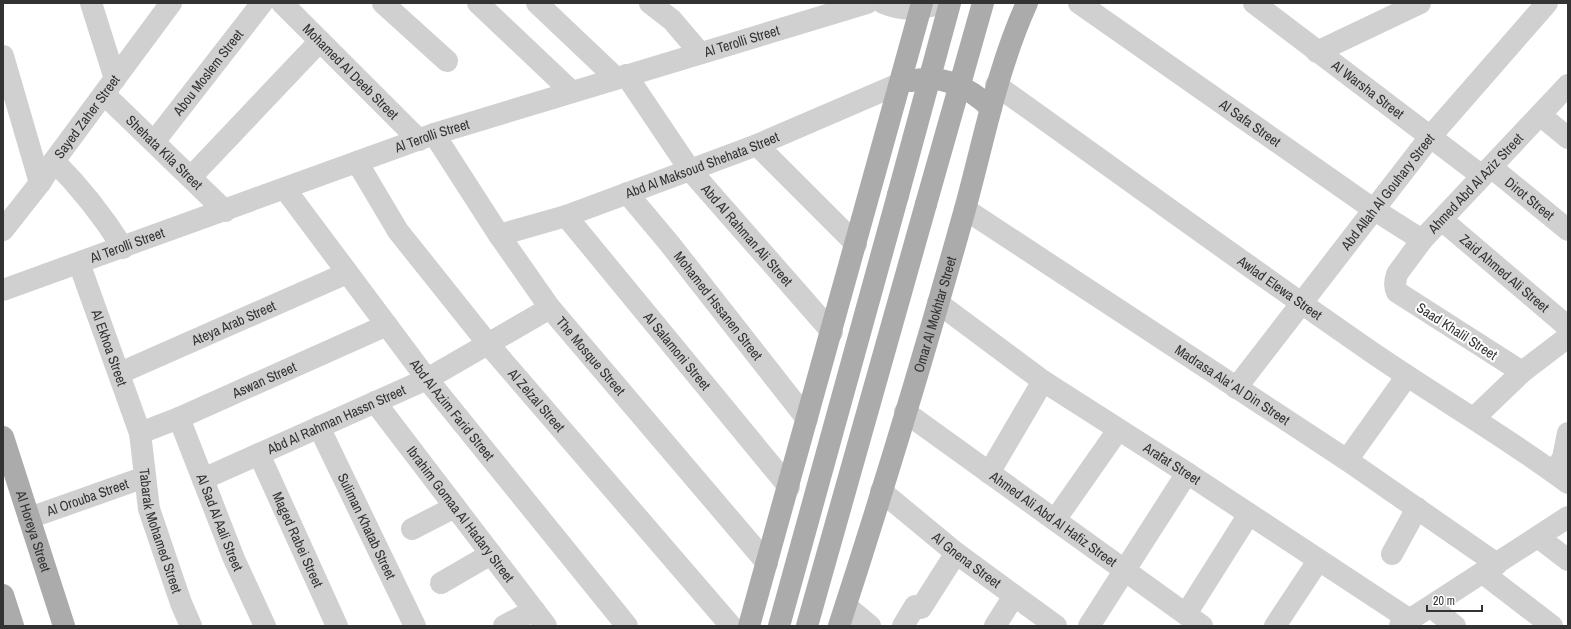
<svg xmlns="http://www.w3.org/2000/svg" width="1571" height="629" font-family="'Archivo Narrow',sans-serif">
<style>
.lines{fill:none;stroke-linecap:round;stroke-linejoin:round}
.minor{stroke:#d0d0d0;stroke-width:22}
.major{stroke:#ababab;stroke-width:22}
.major-bridge{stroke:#ababab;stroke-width:22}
.labels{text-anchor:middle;stroke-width:4;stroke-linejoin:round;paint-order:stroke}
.street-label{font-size:14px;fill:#333;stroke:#fff}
</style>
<rect width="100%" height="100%" fill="#fff"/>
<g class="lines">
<!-- minor -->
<g class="minor">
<polyline points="91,3 115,79"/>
<path id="s1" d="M 282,3 L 419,140"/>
<polyline points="383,3 447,61"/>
<polyline points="478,3 572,92"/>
<polyline points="537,3 616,78"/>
<polyline points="650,3 672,20 700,53"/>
<path d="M 883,3 C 904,12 922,9 943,3"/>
<path id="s2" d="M 1079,3 L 1373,209 L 1422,240"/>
<path id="s3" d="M 1254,3 L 1482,176"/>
<polyline points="1317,52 1420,3"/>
<polyline points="3,56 40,183"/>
<path id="s4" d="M 626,75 L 690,170 L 832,332"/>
<path id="s5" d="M 996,85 C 1121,174 1244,264 1370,351 C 1435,396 1504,435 1568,483"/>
<path id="s6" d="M 104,94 L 225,211"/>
<polyline points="1540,115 1568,138"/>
<path id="s7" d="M 434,134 L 499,235 L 550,308 L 767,563"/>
<path id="s8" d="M 154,142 L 262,3"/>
<polyline points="757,145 856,244"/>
<path d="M 54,161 C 81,188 103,216 123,248"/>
<path id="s9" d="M 357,162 L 398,231 L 489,345 L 731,626"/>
<path id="s10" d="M 1491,167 L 1568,230"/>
<polyline points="191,177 320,41"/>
<path id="s11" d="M 285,189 L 427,379 L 627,626"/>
<path id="s12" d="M 627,193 L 669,243 L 807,419"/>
<path id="s13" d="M 965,209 L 1347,460 L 1497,564"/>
<path id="s14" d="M 566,216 L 789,487"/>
<path id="s15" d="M 1442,220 L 1568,327"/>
<path id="s16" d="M 3,230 L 40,183 L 54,161 L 171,3"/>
<path id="s17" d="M 499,235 L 566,216 L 690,170 L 757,145 L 901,83"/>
<path id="s18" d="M 79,263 L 140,433 L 149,509 L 181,603 L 191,626"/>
<path id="s19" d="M 3,290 L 434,134 L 867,3"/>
<path id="s20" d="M 938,303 L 1043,381 L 1187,473 L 1410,620"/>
<path id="s21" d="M 1522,372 L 1397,292 C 1394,286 1395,281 1397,274 L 1422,240 L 1568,85"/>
<path id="s22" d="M 120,373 L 347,273"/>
<path id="s23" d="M 1236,388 L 1430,137 L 1547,3"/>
<path id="s24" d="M 375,402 L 546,626"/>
<path id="s25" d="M 905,412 L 1202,626"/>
<path id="s26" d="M 179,418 L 234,559 L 265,626"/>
<polyline points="1474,418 1522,372 1568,337"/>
<path id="s27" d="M 319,427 L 415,626"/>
<path id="s28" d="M 140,433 L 179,418 L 387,325"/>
<path id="s29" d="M 259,454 L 337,626"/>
<polyline points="1347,460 1407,376"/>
<polyline points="1554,472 1563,458 1568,433"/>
<polyline points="989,473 1043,381"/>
<path id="s30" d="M 203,479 L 427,379 L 550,308"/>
<path id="s31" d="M 881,491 L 956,553 L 1056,626"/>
<path id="s32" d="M 29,518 L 145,477"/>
<polyline points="1055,520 1118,430"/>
<polyline points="412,529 455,507"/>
<polyline points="1538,537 1568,560"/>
<polyline points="1392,554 1417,508"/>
<polyline points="1483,573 1552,626"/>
<polyline points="441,583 491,554"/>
<polyline points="846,606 870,626"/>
<polyline points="1431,607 1455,626"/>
<polyline points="1186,614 1249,514"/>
<polyline points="504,626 534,610"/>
<polyline points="903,626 915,606 921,608 956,553"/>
<polyline points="995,626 1014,596"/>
<polyline points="1089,626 1187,473"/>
<polyline points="1275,626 1318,561"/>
<polyline points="1400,626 1568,517"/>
</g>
<!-- major -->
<g class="major">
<path d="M 911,81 C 941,73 970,88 991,108"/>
<path id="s33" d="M 3,437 L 64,626"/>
<polyline points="3,595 13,626"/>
<polyline points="749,626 922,3"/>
<polyline points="779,626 898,195"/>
<polyline points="807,626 926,204"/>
<path id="s34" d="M 839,626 C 884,488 926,349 965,209 C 984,140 997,69 1027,3"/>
</g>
<!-- major-bridge -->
<g class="major-bridge">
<polyline points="898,195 950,3"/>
<polyline points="926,204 983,3"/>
</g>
</g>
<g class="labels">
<!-- street labels -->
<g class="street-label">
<text dy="5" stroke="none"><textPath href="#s19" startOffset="780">Al Terolli Street</textPath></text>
<text dy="5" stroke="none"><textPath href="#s1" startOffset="97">Mohamed Al Deeb Street</textPath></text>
<text dy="5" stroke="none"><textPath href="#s8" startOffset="88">Abou Moslem Street</textPath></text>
<text dy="5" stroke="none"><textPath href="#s3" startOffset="143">Al Warsha Street</textPath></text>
<text dy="5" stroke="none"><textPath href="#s16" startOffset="141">Sayed Zaher Street</textPath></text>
<text dy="5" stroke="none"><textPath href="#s2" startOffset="209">Al Safa Street</textPath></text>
<text dy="5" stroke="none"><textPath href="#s19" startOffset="456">Al Terolli Street</textPath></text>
<text dy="5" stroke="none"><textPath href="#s6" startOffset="84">Shehata Kila Street</textPath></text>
<text dy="5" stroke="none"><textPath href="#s17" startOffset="215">Abd Al Maksoud Shehata Street</textPath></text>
<text dy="5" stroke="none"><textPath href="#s21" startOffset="287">Ahmed Abd Al Aziz Street</textPath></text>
<text dy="5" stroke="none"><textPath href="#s23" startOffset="248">Abd Allah Al Gouhary Street</textPath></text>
<text dy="5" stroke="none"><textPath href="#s10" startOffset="50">Dirot Street</textPath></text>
<text dy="5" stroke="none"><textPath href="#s4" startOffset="201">Abd Al Rahman Ali Street</textPath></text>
<text dy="5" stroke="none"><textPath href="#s19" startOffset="132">Al Terolli Street</textPath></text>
<text dy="5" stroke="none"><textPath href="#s15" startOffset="82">Zaid Ahmed Ali Street</textPath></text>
<text dy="5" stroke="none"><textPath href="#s5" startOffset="349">Awlad Elewa Street</textPath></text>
<text dy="5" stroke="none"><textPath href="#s12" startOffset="145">Mohamed Hssanen Street</textPath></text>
<text dy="5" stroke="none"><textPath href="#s34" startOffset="326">Omar Al Mokhtar Street</textPath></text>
<text dy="5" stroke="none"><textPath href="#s22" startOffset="124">Ateya Arab Street</textPath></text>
<text transform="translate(1457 331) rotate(33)" y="5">Saad Khalil Street</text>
<text dy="5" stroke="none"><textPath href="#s18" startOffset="90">Al Ekhoa Street</textPath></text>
<text dy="5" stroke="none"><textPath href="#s14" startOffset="175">Al Salamoni Street</textPath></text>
<text dy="5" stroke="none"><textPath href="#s7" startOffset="272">The Mosque Street</textPath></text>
<text dy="5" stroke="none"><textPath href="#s28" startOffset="135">Aswan Street</textPath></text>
<text dy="5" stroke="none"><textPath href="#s13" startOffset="320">Madrasa Ala' Al Din Street</textPath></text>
<text dy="5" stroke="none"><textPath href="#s9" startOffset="299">Al Zelzal Street</textPath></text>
<text dy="5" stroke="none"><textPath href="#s11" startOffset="277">Abd Al Azim Farid Street</textPath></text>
<text dy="5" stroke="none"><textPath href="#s30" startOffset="146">Abd Al Rahman Hassn Street</textPath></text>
<text dy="5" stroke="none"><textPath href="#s20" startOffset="284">Arafat Street</textPath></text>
<text dy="5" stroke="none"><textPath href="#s32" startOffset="62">Al Orouba Street</textPath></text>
<text dy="5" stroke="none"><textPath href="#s24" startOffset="141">Ibrahim Gomaa Al Hadary Street</textPath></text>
<text dy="5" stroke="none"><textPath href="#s25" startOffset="183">Ahmed Ali Abd Al Hafiz Street</textPath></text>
<text dy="5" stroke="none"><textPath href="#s26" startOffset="112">Al Sad Al Aali Street</textPath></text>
<text dy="5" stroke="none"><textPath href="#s27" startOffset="110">Suliman Khatab Street</textPath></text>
<text dy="5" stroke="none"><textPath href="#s18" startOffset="281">Tabarak Mohamed Street</textPath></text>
<text dy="5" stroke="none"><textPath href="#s33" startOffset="99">Al Horeya Street</textPath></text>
<text dy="5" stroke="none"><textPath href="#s29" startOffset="94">Maged Rabei Street</textPath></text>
<text dy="5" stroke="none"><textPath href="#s31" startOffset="110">Al Gnena Street</textPath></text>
</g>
</g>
<!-- border -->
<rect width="1571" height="629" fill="none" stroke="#333333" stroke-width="8"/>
<!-- scale -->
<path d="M1427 605v6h55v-6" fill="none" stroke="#333333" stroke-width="2"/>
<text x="1433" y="605" font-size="12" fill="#333333" stroke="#ffffff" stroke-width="3" paint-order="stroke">20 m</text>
</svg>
